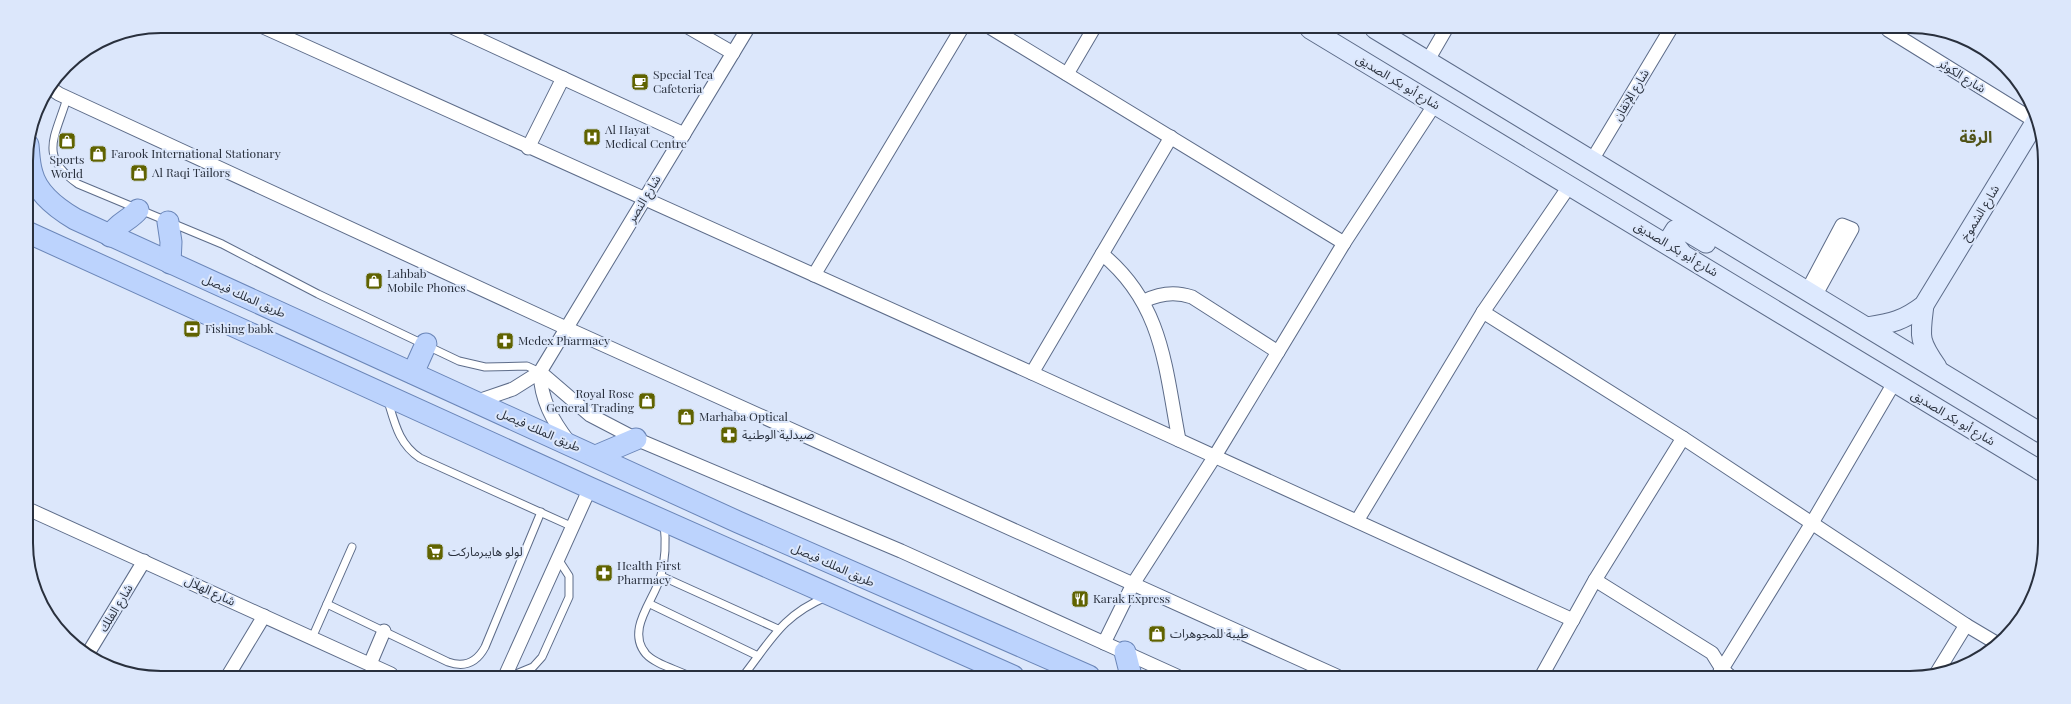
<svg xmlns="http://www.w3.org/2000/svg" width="2071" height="704" font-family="'Playfair Display','Noto Sans Arabic',serif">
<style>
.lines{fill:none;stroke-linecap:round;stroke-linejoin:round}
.lane-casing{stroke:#5d6c89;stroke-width:9}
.street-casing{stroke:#5d6c89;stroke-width:15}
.secondary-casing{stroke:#5d6c89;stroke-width:21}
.primary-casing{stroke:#6b86b8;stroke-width:23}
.lane{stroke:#fff;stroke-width:7}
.street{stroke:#fff;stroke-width:13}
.secondary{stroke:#dde9fe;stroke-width:19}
.primary{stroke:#bcd3fd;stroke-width:21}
.labels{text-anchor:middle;stroke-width:4;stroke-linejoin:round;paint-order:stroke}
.poi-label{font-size:12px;fill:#29303d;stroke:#dce7fb;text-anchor:start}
.street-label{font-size:12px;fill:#29303d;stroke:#dce7fb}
.district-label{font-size:16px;font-weight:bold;fill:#515419;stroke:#dce7fb}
.rim{fill:none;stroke:#29303d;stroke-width:2}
</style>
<rect width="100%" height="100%" fill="#dce7fb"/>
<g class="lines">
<defs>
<g id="lane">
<path d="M 67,98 C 55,138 38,156 78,184 L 222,244 L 318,294 L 459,361 L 485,367 L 527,366 L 540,372"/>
<path d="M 388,401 C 395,424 399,444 420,458 L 573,527"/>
<path d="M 664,523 C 666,541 666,558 661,575 C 655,600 625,629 646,654 C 655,664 675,669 687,675"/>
<polyline points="661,576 778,629"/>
<path d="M 327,604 L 448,662 C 465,668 477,662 485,647 L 541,512"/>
<polyline points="650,604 758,656"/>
<polyline points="312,638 352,547"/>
<polyline points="516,674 533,667 542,657 569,597 569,576 558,559"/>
<path d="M 744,675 C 771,640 783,615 826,597"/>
</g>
<g id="street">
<polyline points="261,26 1032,373 1573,620"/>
<polyline points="452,27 684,134"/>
<polyline points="688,27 733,53"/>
<polyline points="991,28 1344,243"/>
<polyline points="1888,30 2035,121"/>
<polyline points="1428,60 1446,29"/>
<polyline points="1067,74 1094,28"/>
<polyline points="50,88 59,94 566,328 1337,676"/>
<polyline points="528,148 563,78"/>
<polyline points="1592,160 1670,30"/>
<path d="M 1102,254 C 1163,304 1165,367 1179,440"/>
<polyline points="814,275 962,28"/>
<polyline points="1807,291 1842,225 1852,229 1815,296"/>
<path d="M 1144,301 C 1160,293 1175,291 1192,297 L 1278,352"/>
<polyline points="1483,312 1683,438 1966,625 1998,644"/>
<polyline points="540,372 590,415 636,439 901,551 1177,676"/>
<path d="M 540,372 C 541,400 552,420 569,442"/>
<polyline points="1032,373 1171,137"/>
<polyline points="475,402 513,389 540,372 748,28"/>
<polyline points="28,509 391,674"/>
<polyline points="1357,521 1483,312 1570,185"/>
<polyline points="1595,580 1712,653 1722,669 1731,677"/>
<polyline points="1104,643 1133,584 1215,456 1344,243 1435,104"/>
<polyline points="87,655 144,561"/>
<polyline points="370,664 384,631"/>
<polyline points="229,674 264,616"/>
<polyline points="506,674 590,488"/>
<polyline points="1936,674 1966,625"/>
<polyline points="1541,677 1595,580 1683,438"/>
<polyline points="1717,677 1812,523 1894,383"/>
</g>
<g id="secondary">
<polyline points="1310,29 2041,471"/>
<polyline points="1375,29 2041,433"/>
<polyline points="1681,252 1670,238 1675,230 1686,231 1706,243"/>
<path d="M 1924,305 C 1920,337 1918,340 1937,367"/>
<path d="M 1867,327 C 1892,323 1903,321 1924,305 L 2036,121"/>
</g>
<g id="primary">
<path d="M 28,145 C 29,154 29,164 32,173 C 37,193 58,209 75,219 L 738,522 L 1089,676"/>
<polyline points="168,222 171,242 170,263"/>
<polyline points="27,232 590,488 1013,676"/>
<path d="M 110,236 C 118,222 129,221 138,210"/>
<polyline points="413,373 426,344"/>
<polyline points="596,456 636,439"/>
<polyline points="1125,652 1131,676"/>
</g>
</defs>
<!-- lane casing -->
<use href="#lane" class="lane-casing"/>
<!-- street casing -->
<use href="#street" class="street-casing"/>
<!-- secondary casing -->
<use href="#secondary" class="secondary-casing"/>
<!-- primary casing -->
<use href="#primary" class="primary-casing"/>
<!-- lane -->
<use href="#lane" class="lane"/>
<!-- street -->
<use href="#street" class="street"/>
<!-- secondary -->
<use href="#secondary" class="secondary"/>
<!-- primary -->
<use href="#primary" class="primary"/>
</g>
<!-- icons -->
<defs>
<symbol id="cafe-square" viewBox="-11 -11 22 22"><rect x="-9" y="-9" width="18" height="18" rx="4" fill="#606300" stroke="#dce7fb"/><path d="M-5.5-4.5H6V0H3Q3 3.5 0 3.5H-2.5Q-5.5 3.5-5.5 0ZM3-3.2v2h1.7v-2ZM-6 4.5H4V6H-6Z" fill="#fff"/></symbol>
<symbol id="hospital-square" viewBox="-11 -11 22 22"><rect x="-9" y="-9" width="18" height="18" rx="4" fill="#606300" stroke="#dce7fb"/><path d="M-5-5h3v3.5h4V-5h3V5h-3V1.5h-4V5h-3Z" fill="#fff"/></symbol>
<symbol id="shop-square" viewBox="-11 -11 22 22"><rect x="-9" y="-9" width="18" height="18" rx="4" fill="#606300" stroke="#dce7fb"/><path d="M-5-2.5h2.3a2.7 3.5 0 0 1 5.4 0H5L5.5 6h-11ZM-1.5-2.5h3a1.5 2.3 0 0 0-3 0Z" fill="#fff"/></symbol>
<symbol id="bank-square" viewBox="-11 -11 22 22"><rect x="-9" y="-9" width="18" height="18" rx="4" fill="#606300" stroke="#dce7fb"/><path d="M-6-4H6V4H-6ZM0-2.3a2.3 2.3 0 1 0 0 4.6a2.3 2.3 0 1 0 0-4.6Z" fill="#fff"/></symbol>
<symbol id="pharmacy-square" viewBox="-11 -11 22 22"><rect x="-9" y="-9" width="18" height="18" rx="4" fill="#606300" stroke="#dce7fb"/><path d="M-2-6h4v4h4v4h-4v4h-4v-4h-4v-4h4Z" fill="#fff"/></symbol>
<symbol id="supermarket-square" viewBox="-11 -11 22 22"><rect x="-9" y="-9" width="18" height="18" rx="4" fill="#606300" stroke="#dce7fb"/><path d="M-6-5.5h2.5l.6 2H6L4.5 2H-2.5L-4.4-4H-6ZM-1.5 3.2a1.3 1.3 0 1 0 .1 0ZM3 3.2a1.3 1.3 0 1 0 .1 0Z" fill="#fff"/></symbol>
<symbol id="restaurant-square" viewBox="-11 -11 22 22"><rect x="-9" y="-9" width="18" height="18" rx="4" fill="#606300" stroke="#dce7fb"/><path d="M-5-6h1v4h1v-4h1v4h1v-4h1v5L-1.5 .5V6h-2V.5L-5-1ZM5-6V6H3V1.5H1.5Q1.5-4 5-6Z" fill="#fff"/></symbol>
</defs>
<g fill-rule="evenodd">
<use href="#cafe-square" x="630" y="72" width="20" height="20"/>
<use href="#hospital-square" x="582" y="127" width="20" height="20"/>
<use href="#shop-square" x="57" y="131" width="20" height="20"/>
<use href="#shop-square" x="88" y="144" width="20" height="20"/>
<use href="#shop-square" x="129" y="163" width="20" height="20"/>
<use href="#shop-square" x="364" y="271" width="20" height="20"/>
<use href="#bank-square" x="182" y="319" width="20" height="20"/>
<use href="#pharmacy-square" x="495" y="331" width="20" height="20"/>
<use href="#shop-square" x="637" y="391" width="20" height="20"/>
<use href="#shop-square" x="676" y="407" width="20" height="20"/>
<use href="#pharmacy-square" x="719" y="425" width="20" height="20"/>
<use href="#supermarket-square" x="425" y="542" width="20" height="20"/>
<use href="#pharmacy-square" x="594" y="563" width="20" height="20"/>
<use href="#restaurant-square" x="1070" y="589" width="20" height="20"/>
<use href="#shop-square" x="1147" y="624" width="20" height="20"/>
</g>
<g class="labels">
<!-- poi labels -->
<g class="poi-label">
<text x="653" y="79">Special Tea<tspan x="653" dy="14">Cafeteria</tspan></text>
<text x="605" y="134">Al Hayat<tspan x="605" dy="14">Medical Centre</tspan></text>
<text x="111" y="158">Farook International Stationary</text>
<text x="67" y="164" text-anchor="middle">Sports<tspan x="67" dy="14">World</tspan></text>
<text x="152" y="177">Al Raqi Tailors</text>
<text x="387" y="278">Lahbab<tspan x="387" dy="14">Mobile Phones</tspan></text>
<text x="205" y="333">Fishing babk</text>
<text x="518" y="345">Medex Pharmacy</text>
<text x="634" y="398" text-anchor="end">Royal Rose<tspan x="634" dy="14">General Trading</tspan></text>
<text x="699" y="421">Marhaba Optical</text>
<text x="742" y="439">صيدلية الوطنية</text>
<text x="448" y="556">لولو هايبرماركت</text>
<text x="617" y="570">Health First<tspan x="617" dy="14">Pharmacy</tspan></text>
<text x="1093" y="603">Karak Express</text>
<text x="1170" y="638">طيبة للمجوهرات</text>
</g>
<!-- street labels -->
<g class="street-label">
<text transform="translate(1962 76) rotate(32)" y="4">شارع الكوثر</text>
<text transform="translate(1398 82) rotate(31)" y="4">شارع أبو بكر الصديق</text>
<text transform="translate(1631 95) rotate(-59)" y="4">شارع الإتقان</text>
<text transform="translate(644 199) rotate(-59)" y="4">شارع النصر</text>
<text transform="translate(1980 213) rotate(-59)" y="4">شارع الشموخ</text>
<text transform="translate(1676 249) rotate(31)" y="4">شارع أبو بكر الصديق</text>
<text transform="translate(244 296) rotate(24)" y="4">طريق الملك فيصل</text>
<text transform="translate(1953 418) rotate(31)" y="4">شارع أبو بكر الصديق</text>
<text transform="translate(539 430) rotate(24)" y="4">طريق الملك فيصل</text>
<text transform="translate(833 565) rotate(24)" y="4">طريق الملك فيصل</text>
<text transform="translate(210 591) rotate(25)" y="4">شارع الهلال</text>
<text transform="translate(116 608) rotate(-59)" y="4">شارع الفلك</text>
</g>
<!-- district labels -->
<g class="district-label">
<text x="1976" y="143">الرقة</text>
</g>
</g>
<!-- crop -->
<path d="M0 0H2071V704H0ZM161 33H1910A128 128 0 0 1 2038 161V543A128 128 0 0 1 1910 671H161A128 128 0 0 1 33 543V161A128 128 0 0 1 161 33Z" fill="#dce7fb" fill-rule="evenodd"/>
<path class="rim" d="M161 33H1910A128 128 0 0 1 2038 161V543A128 128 0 0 1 1910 671H161A128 128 0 0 1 33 543V161A128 128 0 0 1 161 33Z"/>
</svg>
